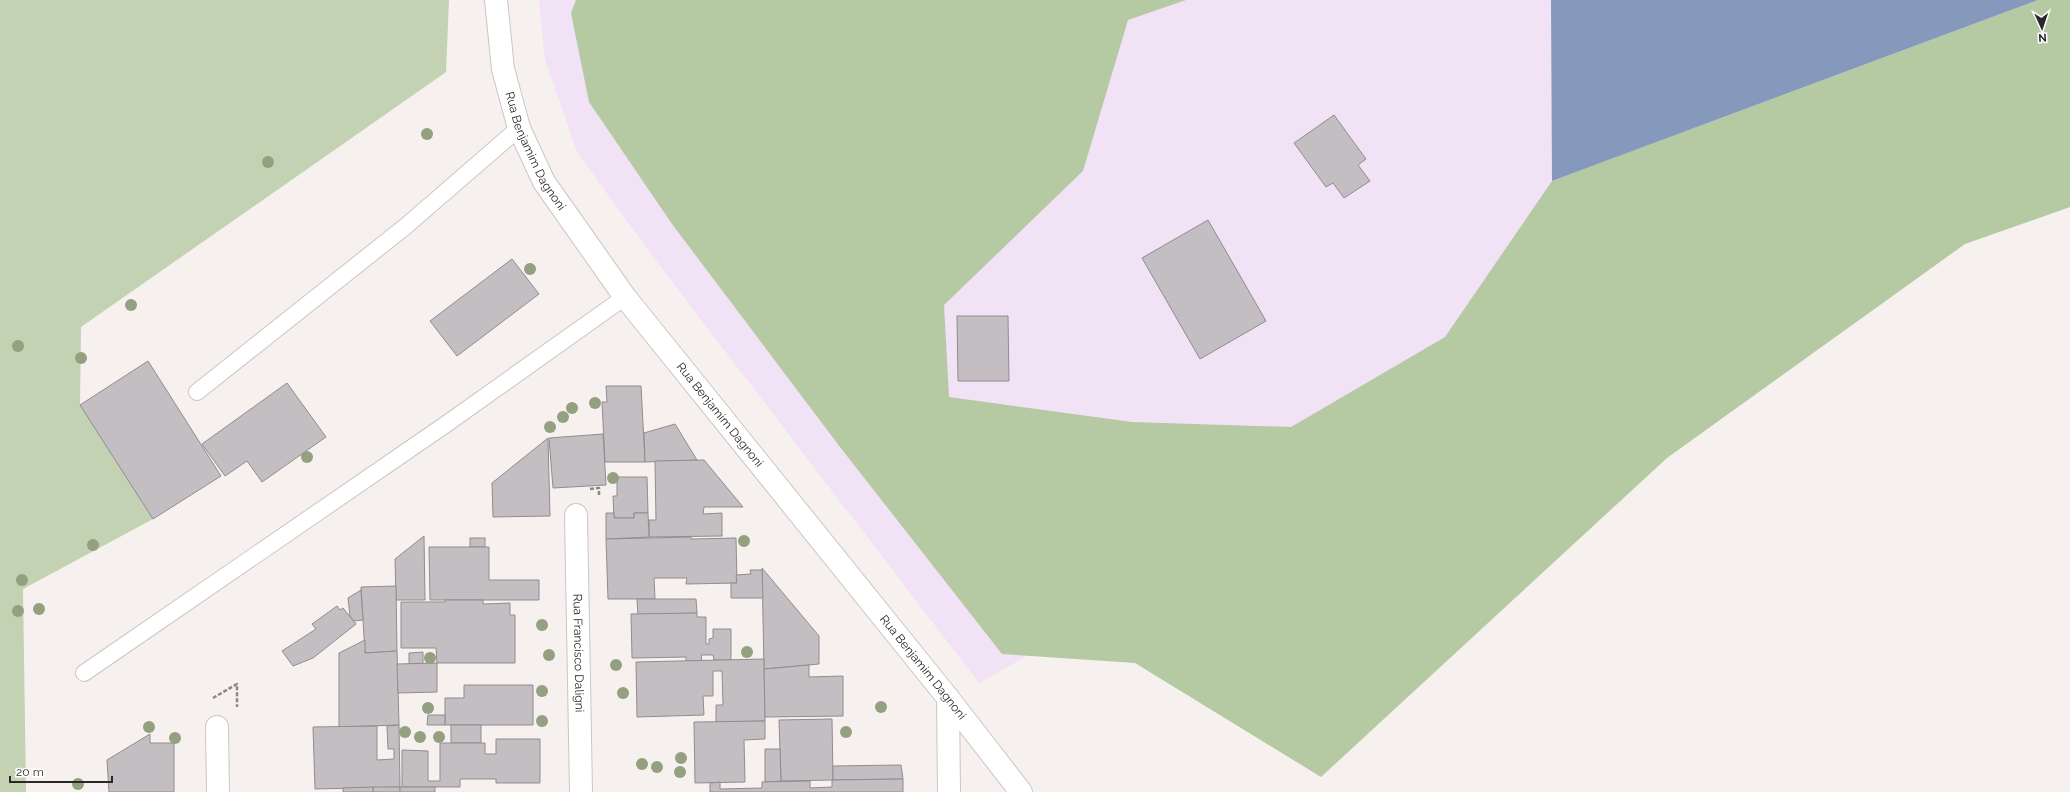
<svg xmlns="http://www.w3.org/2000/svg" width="2070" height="792" font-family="Raleway,sans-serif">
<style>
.industrial{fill:#f1e2f6}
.green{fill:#c2d2b2}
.forest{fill:#b5c9a2}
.water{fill:#8499bc}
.building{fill:#c2bec1;stroke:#908c8f}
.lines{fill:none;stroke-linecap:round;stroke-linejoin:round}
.service-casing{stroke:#cbc6c4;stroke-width:18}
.minor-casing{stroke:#cbc6c4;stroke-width:24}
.tertiary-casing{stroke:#cbc6c4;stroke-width:24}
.path{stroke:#898684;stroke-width:2.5;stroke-dasharray:4 2;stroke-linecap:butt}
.service{stroke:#fff;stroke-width:16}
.minor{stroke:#fff;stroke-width:22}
.tertiary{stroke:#fff;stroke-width:22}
.tree{fill:#94a07f}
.labels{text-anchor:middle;stroke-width:3;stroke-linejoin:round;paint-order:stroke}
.street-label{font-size:12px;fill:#2a2827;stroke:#fff}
</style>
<rect width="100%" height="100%" fill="#f6f1ee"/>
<!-- industrial -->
<polygon class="industrial" points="539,0 2070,0 1671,291 979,683 650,253 577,152 545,60"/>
<!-- green -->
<polygon class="green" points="0,0 449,0 446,72 81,327 80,405 153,519 23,589 26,792 0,792"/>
<!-- forest -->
<polygon class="forest" points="576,0 1186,0 1128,20 1083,171 944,305 949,397 1132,422 1291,427 1445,337 1552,181 2038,0 2070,0 2070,207 1965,244 1667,458 1321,777 1135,663 1002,654 840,447 672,224 589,102 571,13"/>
<!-- water -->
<polygon class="water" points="1551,0 2038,0 1552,181"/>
<!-- building -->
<g class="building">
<polygon points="1334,115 1366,159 1358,165 1370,181 1344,198 1333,183 1326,187 1294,143"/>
<polygon points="1208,220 1266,321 1200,359 1142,258"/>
<polygon points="512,259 539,294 457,356 430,321"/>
<polygon points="957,316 1008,316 1009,381 958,381"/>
<polygon points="148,361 221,476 153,519 80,405"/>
<polygon points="287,383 326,437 262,482 247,461 225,476 202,444"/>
<polygon points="606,386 641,386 645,462 605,462 602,402 607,402"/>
<polygon points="675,424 697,460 645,462 644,433"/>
<polygon points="603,434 606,485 553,488 549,438"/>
<polygon points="548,438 550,516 493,517 492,483"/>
<polygon points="704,460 743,507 704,507 703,514 722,513 722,536 649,537 649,520 656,520 655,461"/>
<polygon points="617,477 647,477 648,513 634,513 634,518 614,518 613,496 617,496"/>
<polygon points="606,513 614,513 614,518 634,518 634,513 648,513 649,537 606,539"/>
<polygon points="424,536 425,600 396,600 395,559"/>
<polygon points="691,537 691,539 736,538 737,583 686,584 687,578 654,578 655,599 608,599 606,539"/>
<rect x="470" y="538" width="15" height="9"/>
<polygon points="429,547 489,547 489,580 539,580 539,600 430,600"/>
<polygon points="762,568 819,636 819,664 764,669"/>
<polygon points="750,570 762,570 763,598 731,598 731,583 737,583 736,575 751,574"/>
<polygon points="396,586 397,651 365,653 361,587"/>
<polygon points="361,590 363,620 354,621 350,616 348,598"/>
<polygon points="637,599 696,599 697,613 638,615"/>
<polygon points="445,600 483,600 483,604 510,603 510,615 515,615 515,663 437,663 436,648 401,648 401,602 445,602"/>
<polygon points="337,606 340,610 343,608 356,624 313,658 293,666 282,651 316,629 312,624"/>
<polygon points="697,613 697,617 706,617 706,644 709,644 709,639 713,638 713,629 731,629 731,660 714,660 713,655 701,655 702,661 686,661 686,657 632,658 631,614"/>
<polygon points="365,640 365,653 397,651 399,725 339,727 339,653"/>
<polygon points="423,652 423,664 409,664 409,653"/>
<polygon points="764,659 765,721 716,722 716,705 723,705 722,671 713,671 713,696 703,696 704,715 637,717 636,662"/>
<polygon points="437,663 437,692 398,693 397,664"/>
<polygon points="809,665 809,677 843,676 843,716 765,717 764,669"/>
<polygon points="464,685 533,685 533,725 445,725 445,698 464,698"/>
<polygon points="428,715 445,715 445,725 427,725"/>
<polygon points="832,719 833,780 781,781 779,720"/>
<polygon points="765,721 765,739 744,740 745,782 695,783 694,722"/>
<polygon points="399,725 400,787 315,789 313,727 377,726 377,760 394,759 394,749 388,749 387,726"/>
<rect x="451" y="725" width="30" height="18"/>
<polygon points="150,734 150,743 174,743 174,792 109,792 107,760"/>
<polygon points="496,739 540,739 540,783 496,783 496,779 460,779 460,787 402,787 402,750 428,751 428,781 440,781 440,743 485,743 485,754 496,754"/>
<polygon points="765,749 780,749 781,781 765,782"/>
<polygon points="901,765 903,779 833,780 833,766"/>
<polygon points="903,779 903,792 710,792 710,783 720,782 720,789 762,788 762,782 810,781 810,788 832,787 832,780"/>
<rect x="373" y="787" width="27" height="5"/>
<polygon points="373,787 373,792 343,792 343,788"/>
<rect x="400" y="787" width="35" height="5"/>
</g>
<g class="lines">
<defs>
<g id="service">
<polyline points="197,392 406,226 519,128"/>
<polyline points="84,673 442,427 625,297"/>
</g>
<g id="minor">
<path id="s1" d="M 576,515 L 581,792"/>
<polyline points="948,698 949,792"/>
<polyline points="217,727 218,792"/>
</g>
<g id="tertiary">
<path id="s2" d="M 496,0 L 503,69 L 519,128 L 544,182 L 625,297 L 948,698 L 1021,792"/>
</g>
</defs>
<!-- service casing -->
<use href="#service" class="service-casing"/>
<!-- minor casing -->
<use href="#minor" class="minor-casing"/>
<!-- tertiary casing -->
<use href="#tertiary" class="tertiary-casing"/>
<!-- path -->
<g class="path">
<polyline points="590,489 599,488 599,496"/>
<polyline points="213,698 237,684 237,707"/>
</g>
<!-- service -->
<use href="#service" class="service"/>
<!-- minor -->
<use href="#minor" class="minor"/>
<!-- tertiary -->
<use href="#tertiary" class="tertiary"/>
</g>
<!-- trees -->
<g class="tree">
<circle cx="427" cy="134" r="6"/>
<circle cx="268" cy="162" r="6"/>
<circle cx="530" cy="269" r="6"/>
<circle cx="131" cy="305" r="6"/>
<circle cx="18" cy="346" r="6"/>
<circle cx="81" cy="358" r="6"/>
<circle cx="595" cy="403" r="6"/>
<circle cx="572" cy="408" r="6"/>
<circle cx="563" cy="417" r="6"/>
<circle cx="550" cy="427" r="6"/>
<circle cx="307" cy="457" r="6"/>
<circle cx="613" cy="478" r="6"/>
<circle cx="744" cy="541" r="6"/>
<circle cx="93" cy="545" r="6"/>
<circle cx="22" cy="580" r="6"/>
<circle cx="39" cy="609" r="6"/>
<circle cx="18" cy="611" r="6"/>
<circle cx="542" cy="625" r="6"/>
<circle cx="747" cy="652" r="6"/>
<circle cx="549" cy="655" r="6"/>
<circle cx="430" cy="658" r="6"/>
<circle cx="616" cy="665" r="6"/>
<circle cx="542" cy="691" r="6"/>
<circle cx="623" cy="693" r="6"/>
<circle cx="881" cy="707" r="6"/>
<circle cx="428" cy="708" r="6"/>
<circle cx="542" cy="721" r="6"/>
<circle cx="149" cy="727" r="6"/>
<circle cx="405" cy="732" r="6"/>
<circle cx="846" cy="732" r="6"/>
<circle cx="420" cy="737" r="6"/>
<circle cx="439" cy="737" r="6"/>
<circle cx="175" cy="738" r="6"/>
<circle cx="681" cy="758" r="6"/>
<circle cx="642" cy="764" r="6"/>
<circle cx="657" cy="767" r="6"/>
<circle cx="680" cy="772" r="6"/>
<circle cx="78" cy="784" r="6"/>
</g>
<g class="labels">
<!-- street labels -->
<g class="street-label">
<text dy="4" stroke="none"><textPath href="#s2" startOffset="158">Rua Benjamim Dagnoni</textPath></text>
<text dy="4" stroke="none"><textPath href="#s2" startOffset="482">Rua Benjamim Dagnoni</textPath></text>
<text dy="4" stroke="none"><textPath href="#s1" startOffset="138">Rua Francisco Daligni</textPath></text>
<text dy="4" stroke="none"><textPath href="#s2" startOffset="806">Rua Benjamim Dagnoni</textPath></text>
</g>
</g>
<!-- north arrow -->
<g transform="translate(2042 28) rotate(177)" stroke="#ffffff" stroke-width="3" paint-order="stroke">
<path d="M0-3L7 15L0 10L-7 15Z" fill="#2a2827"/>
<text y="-6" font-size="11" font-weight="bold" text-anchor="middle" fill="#2a2827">N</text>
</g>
<!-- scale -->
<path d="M10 776v6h102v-6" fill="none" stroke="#2a2827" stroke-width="2"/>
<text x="16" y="776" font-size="12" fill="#2a2827" stroke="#ffffff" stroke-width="3" paint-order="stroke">20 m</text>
</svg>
